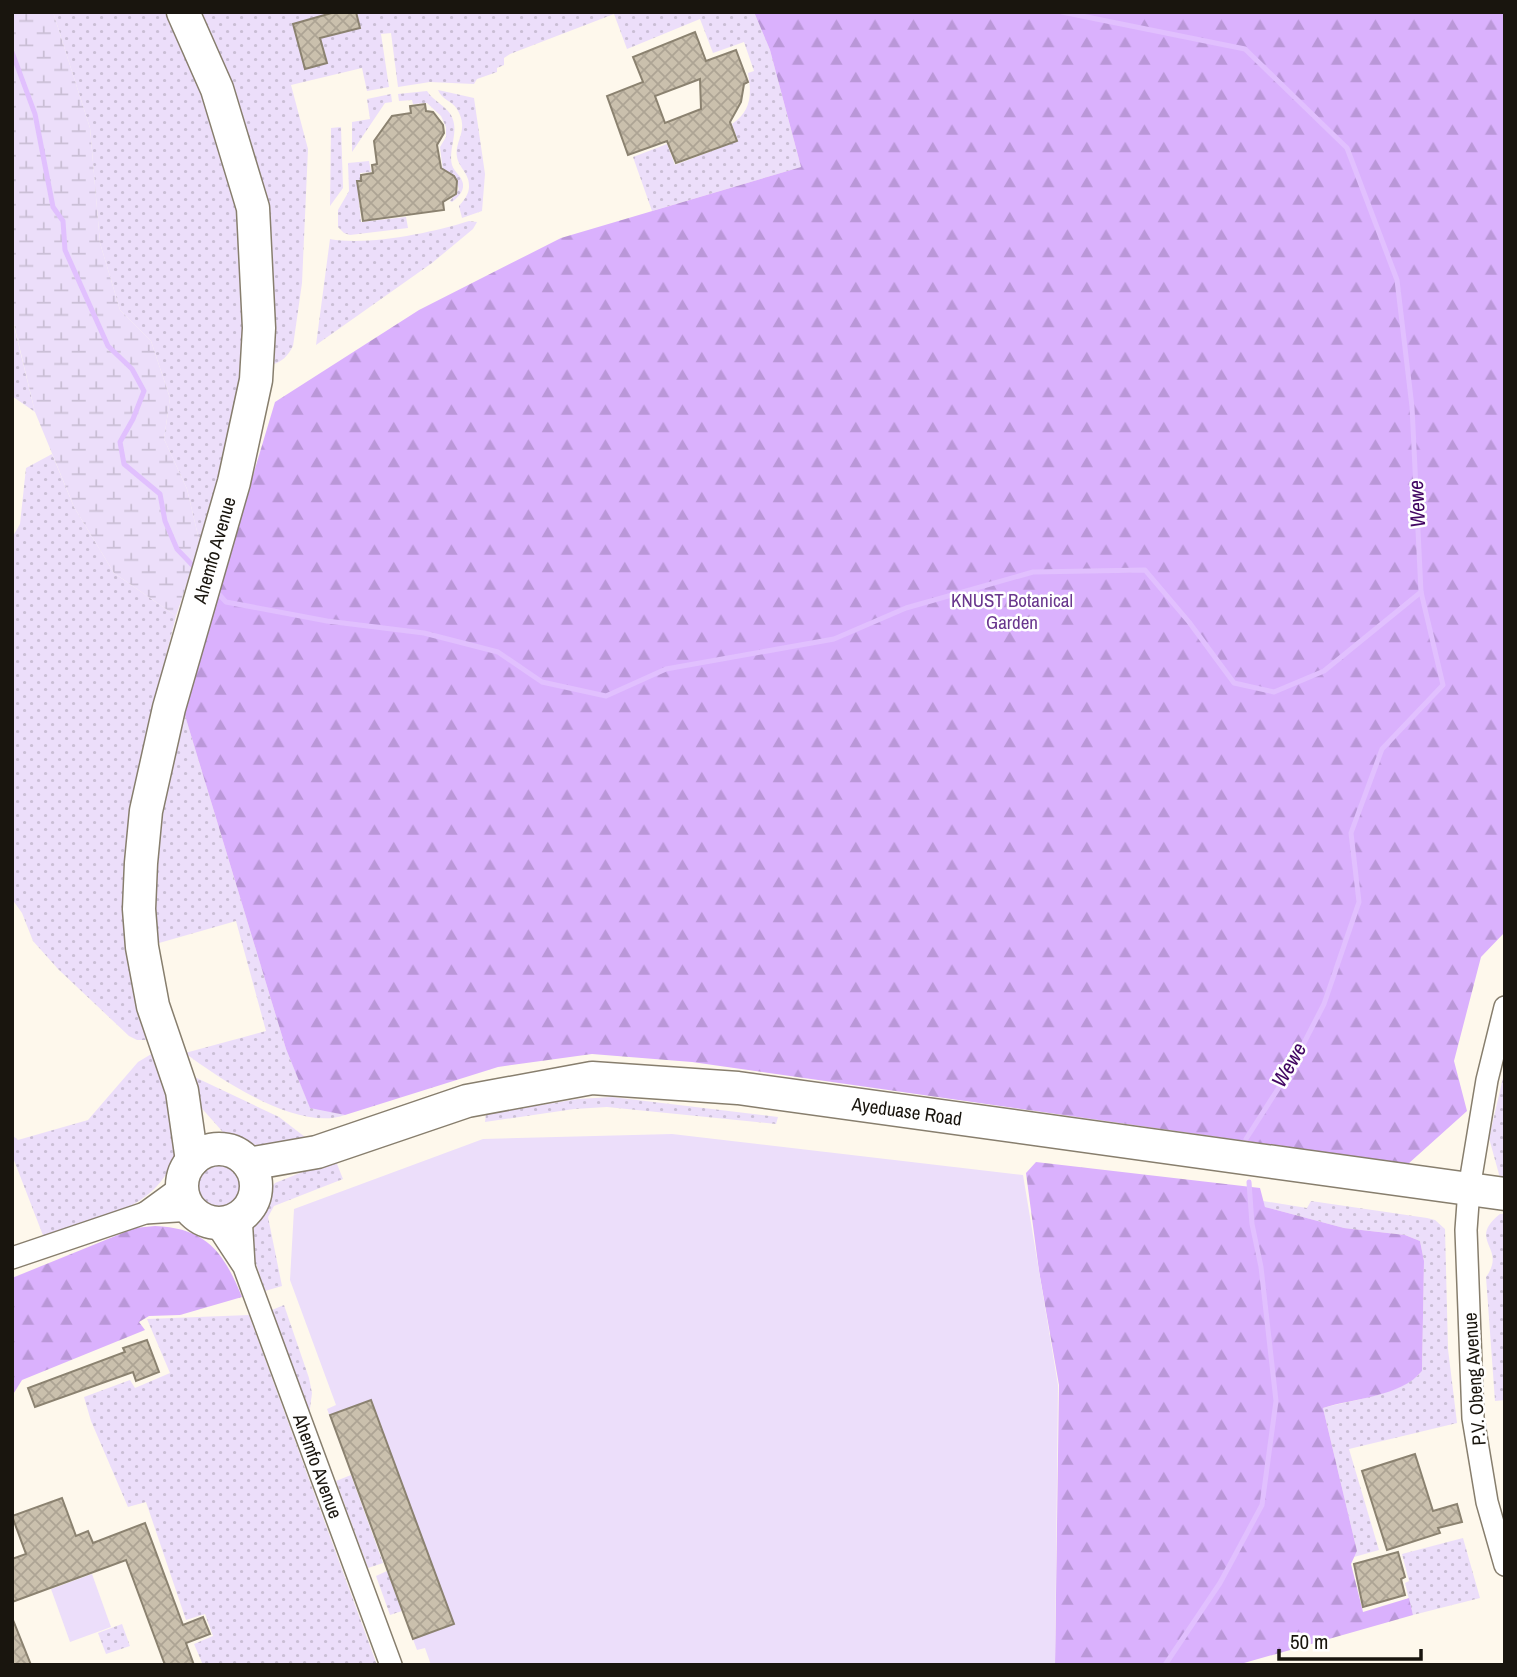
<svg xmlns="http://www.w3.org/2000/svg" width="1517" height="1677" font-family="'Archivo Narrow',sans-serif">
<style>
.grass{fill:url(#grass-dots)}
.forest{fill:url(#forest-firs)}
.wetland{fill:url(#wetland-marsh)}
.garden{fill:#ecdefa}
.lines{fill:none;stroke-linecap:round;stroke-linejoin:round}
.stream{stroke:#e1c0fe;stroke-width:5}
.building{fill:url(#building-cross-hatch);stroke:#8b8270;stroke-width:2;fill-rule:evenodd}
.street-casing{stroke:#877e6d;stroke-width:24}
.secondary-casing{stroke:#877e6d;stroke-width:35}
.street{stroke:#fff;stroke-width:21}
.secondary{stroke:#fff;stroke-width:32}
.labels{text-anchor:middle;stroke-width:5;stroke-linejoin:round;paint-order:stroke}
.street-label{font-size:19px;fill:#19150e;stroke:#fff}
.park-label{font-size:19px;fill:#69368d;stroke:#fff}
.water-label{font-size:21px;font-style:italic;fill:#420762;stroke:#fff}
</style>
<defs>
<pattern id="grass-dots" width="8" height="8" patternUnits="userSpaceOnUse" patternTransform="scale(1.75)"><rect width="8" height="8" fill="#ecdefa"/><path d="M2 2h.1M6 6h.1" fill="none" stroke="#cabed5" stroke-width="1.8" stroke-linecap="round"/></pattern>
<pattern id="forest-firs" width="22" height="20" patternUnits="userSpaceOnUse" patternTransform="scale(1.75)"><rect width="22" height="20" fill="#dab1fd"/><path d="M5 1l3.5 6h-7zM16 11l3.5 6h-7z" fill="#ba97d8"/></pattern>
<pattern id="wetland-marsh" width="20" height="14" patternUnits="userSpaceOnUse" patternTransform="scale(1.75)"><rect width="20" height="14" fill="#ecdefa"/><path d="M1 5h8M5 5V1M11 12h8M15 12V8" fill="none" stroke="#cabed5"/></pattern>
<pattern id="building-cross-hatch" width="8" height="8" patternUnits="userSpaceOnUse" patternTransform="scale(1.75)"><rect width="8" height="8" fill="#cac0ad"/><path d="M0 0l8 8M0 8l8-8" fill="none" stroke="#ada494"/></pattern>
</defs>
<rect width="100%" height="100%" fill="#fef8ec"/>
<!-- grass -->
<g class="grass">
<polygon points="53,12 165,12 208,100 241,208 245,268 244,383 200,544 187,489 164,439 170,398 151,341 120,310 100,243 90,128"/>
<path d="M 197,12 L 754,12 L 770,50 L 801,167 L 652,211 L 633,157 L 667,144 L 675,165 L 738,141 L 732,124 C 751,111 752,95 748,73 L 754,71 L 744,42 L 713,53 L 700,19 L 627,49 L 614,14 L 510,54 L 504,58 L 504,65 L 497,68 L 497,72 L 477,79 L 474,84 L 430,82 L 398,87 L 391,33 L 381,34 L 389,87 L 367,91 L 362,68 L 291,85 L 308,149 L 302,283 L 293,346 C 288,356 282,362 271,365 Z"/>
<path d="M 438,90 L 474,98 L 485,174 L 482,211 L 462,218 L 459,206 C 464,200 469,194 469,187 C 470,174 459,168 457,157 C 454,140 470,131 457,109 C 452,101 442,100 438,90 Z"/>
<path d="M 427,91 C 433,101 445,105 451,115 C 460,132 448,147 452,165 C 454,172 462,176 463,184 C 464,192 457,198 452,202 L 450,201 L 459,189 L 454,175 L 443,171 L 440,147 L 446,137 L 446,127 L 441,116 L 427,103 L 413,104 L 412,100 L 399,101 L 398,94 Z"/>
<polygon points="391,94 392,102 385,103 352,152 352,122 370,119 367,99"/>
<polygon points="341,127 343,188 330,206 331,128"/>
<polygon points="369,161 371,172 360,173 361,180 357,181 361,222 406,217 408,228 350,235 344,233 338,227 338,210 349,191 348,163"/>
<path d="M 469,221 L 477,222 L 473,229 L 432,263 L 316,345 L 330,239 C 368,246 431,233 469,221 Z"/>
<polygon points="12,317 12,318 35,412 12,396"/>
<polygon points="52,454 74,507 114,573 176,616 140,761 132,808 149,1040 137,1040 129,1036 58,969 33,941 22,913 12,899 12,538 20,524 26,468"/>
<path d="M 183,709 L 286,1049 L 310,1107 L 345,1115 C 299,1132 221,1080 185,1053 L 266,1031 L 236,921 L 152,945 L 151,829 Z"/>
<path d="M 153,1053 C 160,1072 172,1093 175,1113 C 189,1203 110,1215 44,1238 L 12,1155 L 12,1135 L 18,1140 L 88,1120 L 138,1062 Z"/>
<polygon points="1505,1069 1505,1184 1500,1178 1489,1138"/>
<polygon points="184,1072 279,1117 305,1137 266,1152 250,1148 229,1139 198,1104"/>
<polygon points="612,1097 778,1117 776,1124 607,1107 574,1109 485,1122 486,1114 578,1099"/>
<circle cx="219" cy="1186" r="28"/>
<polygon points="335,1159 343,1179 274,1206 268,1217 282,1286 265,1291 252,1251 255,1218 263,1199 275,1183"/>
<path d="M 1263,1201 L 1307,1208 L 1311,1201 L 1427,1218 L 1435,1220 L 1445,1229 L 1448,1349 L 1457,1423 L 1349,1449 L 1379,1550 L 1354,1557 L 1357,1551 L 1323,1408 C 1352,1400 1404,1394 1422,1371 L 1424,1261 L 1420,1241 L 1405,1235 L 1344,1228 L 1265,1207 Z"/>
<path d="M 1500,1214 L 1505,1214 L 1505,1400 L 1495,1401 L 1486,1277 C 1508,1247 1466,1241 1500,1214 Z"/>
<polygon points="284,1305 309,1378 312,1393 309,1416 272,1310"/>
<polygon points="249,1315 377,1665 203,1665 194,1644 213,1636 205,1614 186,1620 146,1502 128,1507 91,1421 84,1397 130,1380 135,1388 170,1373 147,1319"/>
<polygon points="351,1475 383,1563 368,1568 336,1481"/>
<polygon points="1463,1538 1480,1598 1413,1615 1405,1583 1409,1581 1402,1554"/>
<polygon points="387,1571 402,1611 390,1615 376,1576"/>
<polygon points="122,1624 130,1646 106,1654 98,1633"/>
</g>
<!-- forest -->
<g class="forest">
<polygon points="754,12 1505,12 1505,932 1481,957 1454,1061 1467,1111 1408,1164 692,1062 592,1054 498,1067 345,1115 310,1108 286,1049 183,709 275,402 419,310 561,238 801,167 770,50"/>
<path d="M 1036,1162 L 1260,1188 L 1265,1207 L 1344,1228 L 1405,1235 L 1420,1241 L 1424,1261 L 1422,1371 C 1401,1397 1354,1398 1323,1408 L 1357,1551 L 1351,1564 L 1363,1612 L 1409,1598 L 1413,1615 L 1237,1665 L 1055,1665 L 1059,1385 L 1039,1271 L 1026,1173 Z"/>
<path d="M 155,1226 C 207,1228 224,1253 242,1297 L 180,1315 L 149,1316 L 139,1322 L 145,1330 L 22,1380 L 12,1396 L 12,1278 L 135,1228 Z"/>
</g>
<!-- wetland -->
<polygon class="wetland" points="12,12 53,12 90,128 100,243 120,310 151,341 170,398 164,439 187,489 200,544 176,616 114,573 74,507 35,412 12,316"/>
<!-- garden -->
<g class="garden">
<polygon points="672,1134 1023,1175 1058,1385 1055,1665 431,1665 425,1648 417,1650 327,1409 336,1405 290,1280 294,1209 483,1139"/>
<polygon points="92,1574 111,1627 70,1642 51,1589"/>
</g>
<g class="lines">
<!-- stream -->
<g class="stream">
<polyline points="1062,12 1245,49 1347,148 1397,280 1412,407 1421,592 1443,685 1382,749 1351,833 1359,902 1324,1004 1290,1070 1246,1139"/>
<polyline points="12,52 35,114 53,207 63,221 65,250 108,346 132,369 144,391 133,419 120,442 124,464 160,494 165,521 177,549 198,571"/>
<polyline points="214,589 226,602 327,621 424,633 498,652 542,682 606,696 666,669 834,639 906,608 1033,572 1145,570 1189,622 1234,683 1274,692 1324,671 1421,592"/>
<polyline points="1165,1665 1220,1583 1262,1505 1276,1401 1261,1267 1252,1224 1249,1182"/>
</g>
</g>
<!-- building -->
<g class="building">
<polygon points="335,12 356,12 360,28 320,38 327,63 305,69 293,24"/>
<path d="M 695,32 L 706,61 L 736,50 L 748,82 L 744,84 L 741,102 L 730,122 L 737,141 L 676,163 L 667,141 L 628,155 L 607,96 L 643,82 L 633,57 ZM 700,79 L 701,109 L 665,123 L 655,96 Z"/>
<polygon points="425,104 426,111 433,112 443,125 444,133 437,145 441,168 454,176 457,181 456,194 443,202 444,210 363,221 357,181 361,181 361,175 373,173 372,165 377,164 374,141 392,116 411,113 410,106"/>
<polygon points="147,1340 159,1372 136,1381 133,1372 35,1407 28,1388 125,1352 123,1348"/>
<polygon points="371,1400 454,1624 413,1639 330,1415"/>
<polygon points="1415,1454 1433,1511 1457,1504 1462,1522 1438,1528 1440,1533 1387,1550 1362,1471"/>
<polygon points="62,1498 76,1536 88,1531 93,1543 145,1523 183,1625 203,1617 210,1634 186,1643 194,1665 165,1665 126,1560 12,1602 12,1559 26,1554 12,1516"/>
<polygon points="1398,1552 1405,1577 1401,1579 1405,1595 1363,1607 1354,1564"/>
<polygon points="12,1620 13,1620 31,1665 12,1665"/>
</g>
<g class="lines">
<defs>
<g id="street">
<polyline points="1505,1007 1487,1080 1469,1189 1466,1230 1473,1418 1487,1502 1505,1565"/>
<polyline points="145,1213 182,1186"/>
<polyline points="241,1216 244,1265"/>
<polyline points="215,1223 244,1267 391,1665"/>
<polyline points="12,1258 145,1213 192,1210"/>
</g>
<g id="secondary">
<polyline points="183,12 217,89 253,208 259,328 256,380 234,482 169,708 146,811 141,863 139,909 142,947 153,1006 182,1091 192,1161"/>
<circle cx="219" cy="1186" r="37"/>
<polyline points="249,1164 317,1152 467,1101 592,1078 738,1088 1505,1194"/>
</g>
</defs>
<!-- street casing -->
<use href="#street" class="street-casing"/>
<!-- secondary casing -->
<use href="#secondary" class="secondary-casing"/>
<!-- street -->
<use href="#street" class="street"/>
<!-- secondary -->
<use href="#secondary" class="secondary"/>
</g>
<g class="labels">
<!-- street labels -->
<g class="street-label">
<text transform="translate(214 550) rotate(-74)" y="7">Ahemfo Avenue</text>
<text transform="translate(907 1111) rotate(8)" y="7">Ayeduase Road</text>
<text transform="translate(1474 1379) rotate(-94)" y="7">P.V. Obeng Avenue</text>
<text transform="translate(318 1466) rotate(70)" y="7">Ahemfo Avenue</text>
</g>
<!-- park labels -->
<g class="park-label">
<text x="1012" y="607">KNUST Botanical<tspan x="1012" dy="22">Garden</tspan></text>
</g>
<!-- water labels -->
<g class="water-label">
<text transform="translate(1417 504) rotate(-93)" y="7">Wewe</text>
<text transform="translate(1289 1065) rotate(-60)" y="7">Wewe</text>
</g>
</g>
<!-- border -->
<rect width="1517" height="1677" fill="none" stroke="#19150e" stroke-width="28"/>
<!-- scale -->
<path d="M1279 1649v10h142v-10" fill="none" stroke="#19150e" stroke-width="3.5"/>
<text x="1290" y="1649" font-size="21" fill="#19150e" stroke="#ffffff" stroke-width="5" paint-order="stroke">50 m</text>
</svg>
